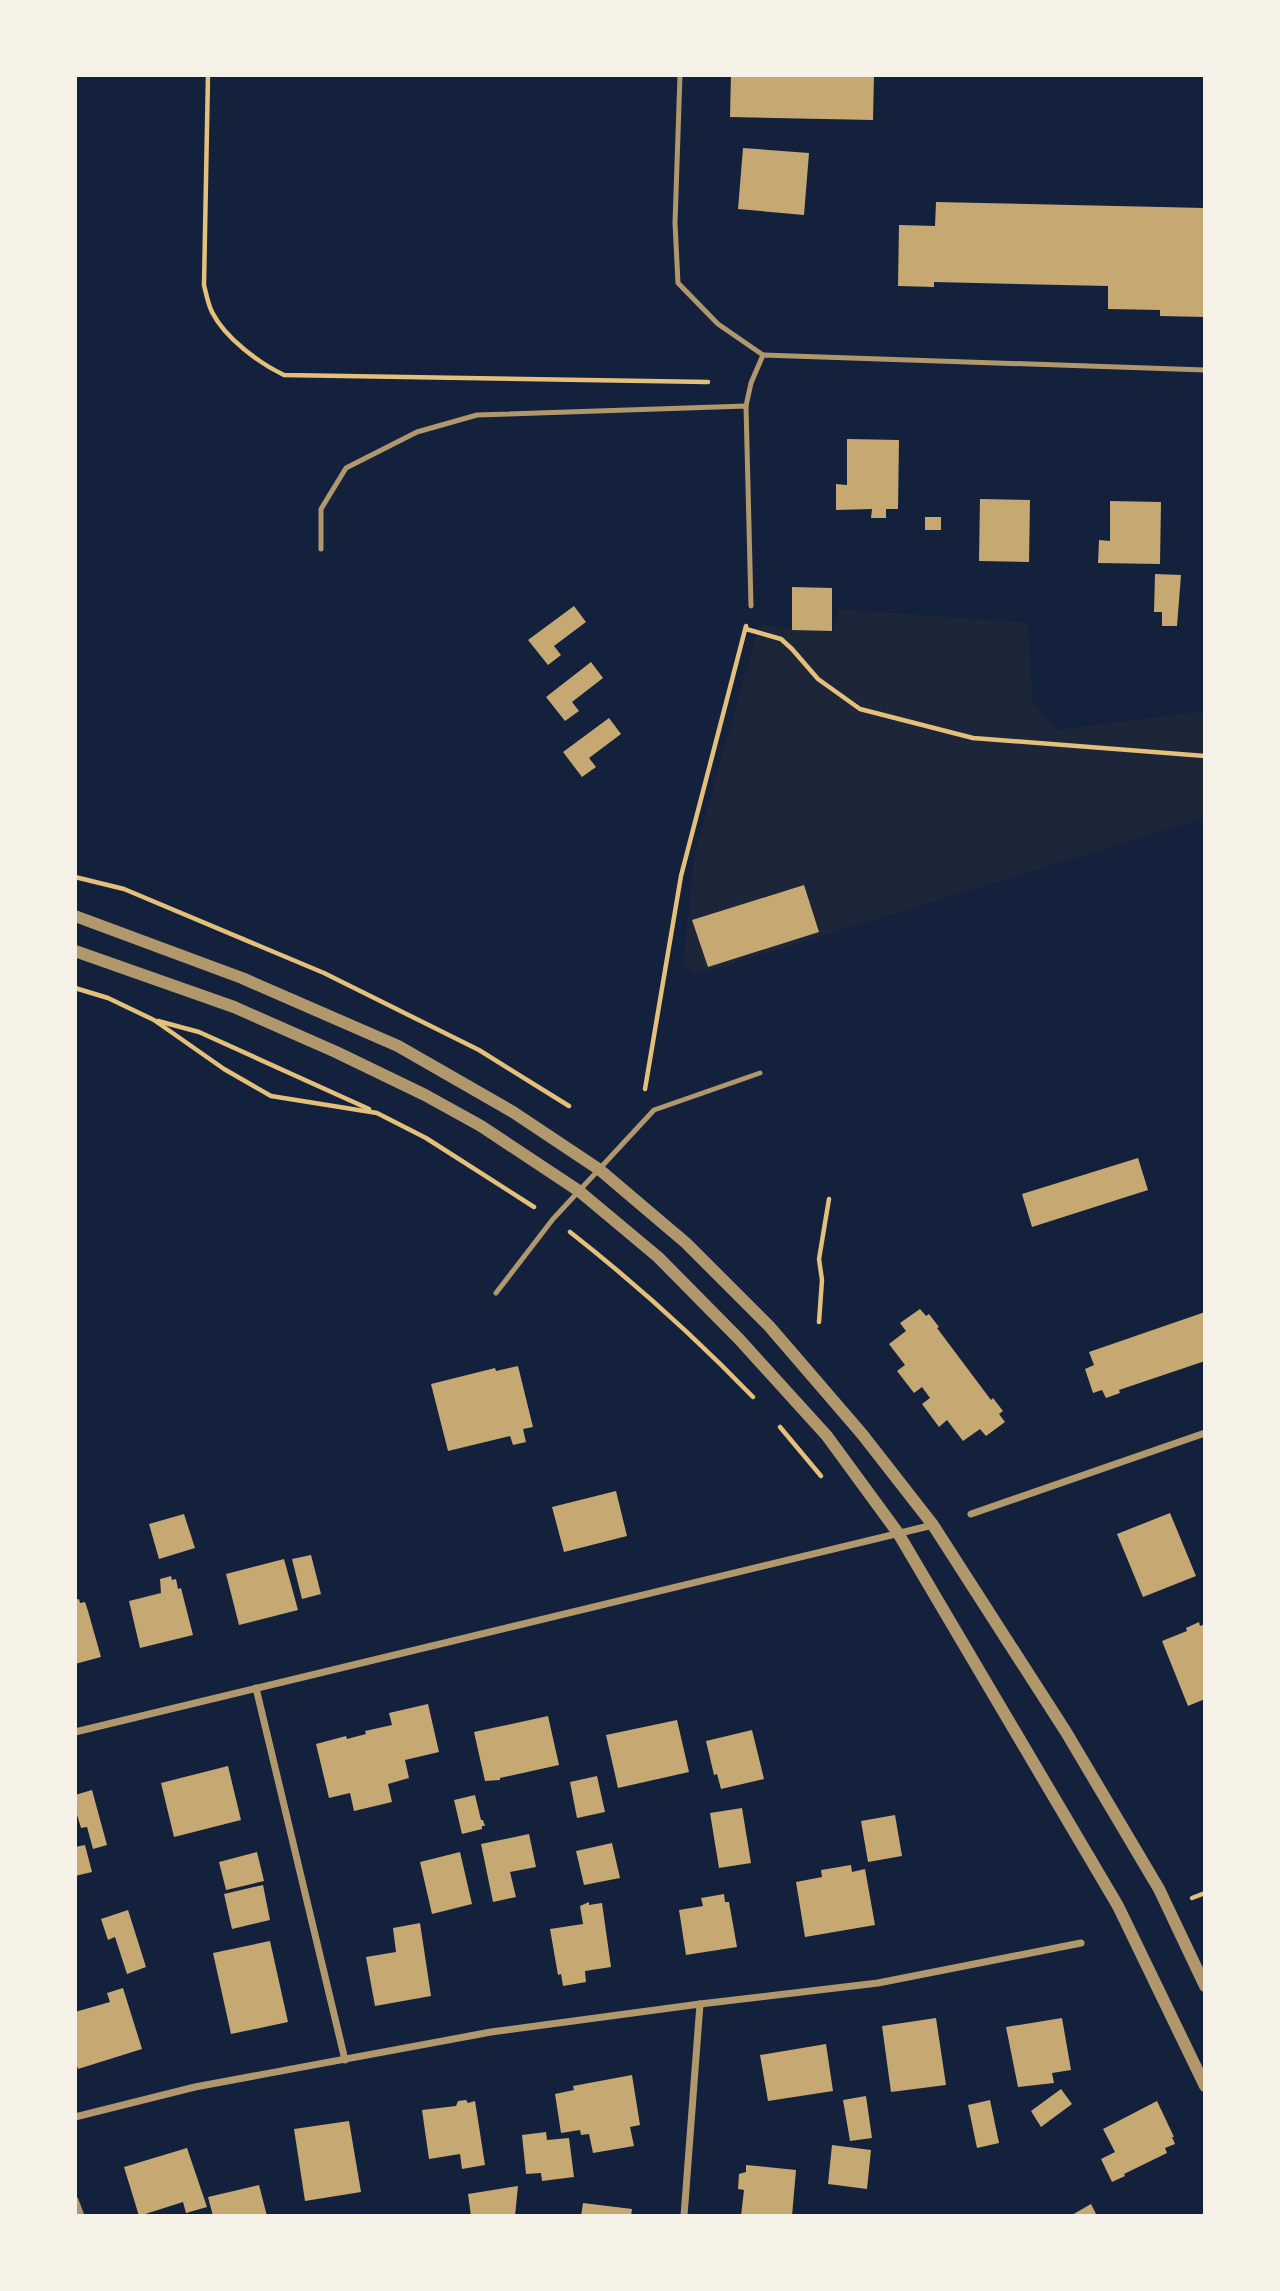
<svg xmlns="http://www.w3.org/2000/svg" width="1280" height="2291" font-family="Inter,sans-serif">
<style>
.green{fill:#1d2539}
.building{fill:#c6a872}
.lines{fill:none;stroke-linecap:round;stroke-linejoin:round}
.path{stroke:#e5c07b;stroke-width:4.5}
.service{stroke:#b1986c;stroke-width:5}
.minor{stroke:#b1986c;stroke-width:7}
.tertiary{stroke:#b1986c;stroke-width:12}
</style>
<rect width="100%" height="100%" fill="#14213d"/>
<!-- green -->
<polygon class="green" points="839,609 1027,623 1033,702 1055,730 1205,711 1205,818 698,974 683,966 695,852 759,625 832,632"/>
<!-- building -->
<g class="building">
<polygon points="731,75 874,75 873,120 730,117"/>
<polygon points="743,148 809,153 804,215 738,209"/>
<polygon points="936,202 1205,208 1205,317 1160,316 1160,310 1108,309 1108,286 934,282 934,287 898,286 899,225 935,226"/>
<polygon points="847,439 899,440 898,509 886,509 886,518 871,518 872,509 836,510 836,484 847,485"/>
<polygon points="980,499 1030,500 1029,562 979,561"/>
<polygon points="1110,501 1161,502 1160,564 1098,563 1099,540 1110,541"/>
<rect x="925" y="517" width="16" height="13"/>
<polygon points="1155,574 1181,575 1177,626 1162,626 1162,612 1154,612"/>
<polygon points="792,587 832,588 832,631 792,630"/>
<polygon points="574,606 586,622 554,646 561,655 548,665 528,640"/>
<polygon points="591,662 603,678 572,702 579,711 565,721 546,697"/>
<polygon points="609,718 621,734 589,758 596,767 582,777 563,752"/>
<polygon points="804,885 819,932 708,967 692,920"/>
<polygon points="1138,1158 1148,1190 1032,1227 1022,1194"/>
<polygon points="920,1309 926,1316 929,1314 939,1327 937,1328 991,1400 993,1398 1003,1411 999,1414 1005,1422 986,1436 980,1429 963,1441 947,1420 939,1427 922,1404 930,1398 922,1387 914,1393 897,1371 905,1365 889,1344 906,1331 900,1323"/>
<polygon points="1205,1312 1205,1361 1119,1390 1120,1393 1106,1398 1102,1390 1093,1393 1085,1369 1094,1365 1089,1352"/>
<polygon points="518,1366 533,1427 523,1429 526,1442 513,1445 510,1436 448,1451 431,1384 495,1368 496,1371"/>
<polygon points="616,1491 627,1536 564,1552 552,1507"/>
<polygon points="1170,1513 1196,1576 1143,1597 1117,1534"/>
<polygon points="184,1514 195,1548 159,1559 149,1524"/>
<polygon points="311,1555 321,1594 302,1599 292,1559"/>
<polygon points="284,1559 298,1610 239,1625 226,1574"/>
<polygon points="171,1576 172,1580 176,1579 178,1589 181,1588 193,1635 140,1648 129,1601 161,1593 160,1579"/>
<polygon points="79,1599 80,1603 85,1602 88,1611 101,1657 75,1664 75,1600"/>
<polygon points="1199,1622 1200,1626 1205,1624 1205,1699 1188,1706 1162,1641 1187,1631 1186,1628"/>
<polygon points="428,1704 439,1752 405,1760 409,1778 388,1784 392,1802 354,1811 350,1793 329,1798 316,1744 346,1736 347,1739 366,1734 365,1731 392,1725 389,1713"/>
<polygon points="548,1716 559,1765 500,1778 500,1780 485,1781 474,1732"/>
<polygon points="677,1720 689,1772 618,1788 606,1735"/>
<polygon points="752,1730 764,1779 721,1789 717,1774 714,1775 706,1741"/>
<polygon points="228,1766 241,1820 174,1837 161,1783"/>
<polygon points="597,1776 605,1812 577,1818 570,1782"/>
<polygon points="92,1790 107,1845 93,1849 87,1827 81,1828 75,1808 75,1795"/>
<polygon points="475,1795 481,1820 483,1820 485,1826 482,1826 482,1829 462,1834 454,1800"/>
<polygon points="742,1808 751,1863 719,1868 710,1813"/>
<polygon points="895,1815 902,1856 868,1862 861,1821"/>
<polygon points="529,1834 536,1867 510,1872 516,1897 493,1902 481,1844"/>
<polygon points="612,1843 620,1878 584,1885 576,1851"/>
<polygon points="85,1845 92,1872 75,1876 75,1847"/>
<polygon points="257,1852 264,1881 226,1890 219,1862"/>
<polygon points="460,1852 472,1904 432,1914 420,1862"/>
<polygon points="851,1865 852,1872 865,1869 875,1925 805,1937 796,1882 822,1877 821,1870"/>
<polygon points="263,1885 270,1920 232,1929 224,1894"/>
<polygon points="724,1894 725,1902 729,1902 737,1947 686,1955 679,1910 703,1906 701,1898"/>
<polygon points="589,1902 589,1905 602,1903 611,1967 585,1971 586,1982 563,1986 561,1974 558,1975 550,1929 583,1924 580,1906"/>
<polygon points="128,1910 146,1967 127,1974 115,1937 108,1940 101,1919"/>
<polygon points="420,1923 431,1996 375,2006 366,1957 396,1952 393,1928"/>
<polygon points="270,1941 288,2022 231,2034 213,1953"/>
<polygon points="123,1988 142,2049 78,2069 75,2060 75,2012 110,2002 107,1993"/>
<polygon points="936,2018 946,2085 891,2092 882,2026"/>
<polygon points="1062,2018 1071,2070 1052,2073 1054,2083 1018,2087 1006,2027"/>
<polygon points="826,2044 833,2091 768,2101 760,2055"/>
<polygon points="632,2075 640,2125 630,2127 634,2146 593,2153 589,2134 581,2135 580,2130 561,2133 555,2094 574,2090 573,2086"/>
<polygon points="1061,2089 1072,2104 1041,2127 1031,2111"/>
<polygon points="866,2096 872,2138 850,2141 843,2100"/>
<polygon points="466,2100 468,2103 475,2101 485,2165 462,2169 460,2154 429,2159 422,2110 456,2106 458,2101"/>
<polygon points="990,2100 999,2143 977,2148 968,2105"/>
<polygon points="1157,2101 1174,2137 1172,2137 1175,2144 1165,2148 1167,2153 1124,2174 1125,2176 1112,2182 1101,2159 1115,2152 1103,2129"/>
<polygon points="349,2121 361,2192 305,2201 294,2129"/>
<polygon points="546,2132 547,2140 569,2138 574,2177 542,2181 541,2173 526,2174 522,2135"/>
<polygon points="832,2145 871,2150 867,2189 828,2184"/>
<polygon points="187,2148 207,2207 186,2213 183,2202 139,2216 124,2167"/>
<polygon points="746,2165 796,2170 792,2216 741,2216 744,2190 738,2189 739,2174 746,2172"/>
<polygon points="259,2185 267,2216 213,2216 208,2197"/>
<polygon points="518,2186 515,2216 471,2216 468,2194"/>
<polygon points="583,2203 632,2209 631,2216 581,2216"/>
<polygon points="1091,2204 1097,2216 1070,2216"/>
</g>
<g class="lines">
<!-- path -->
<g class="path">
<path d="M 208,75 L 204,285 C 206,293 208,304 212,312 C 225,338 259,363 284,375 L 708,382"/>
<polyline points="746,629 781,639 792,649 818,679 860,709 973,738 1205,756"/>
<polyline points="75,877 124,889 324,973 479,1050 569,1106"/>
<polyline points="75,988 108,998 154,1020 224,1069 271,1096 377,1113 426,1138 534,1207"/>
<polyline points="158,1021 199,1032 369,1109"/>
<polyline points="645,1089 681,876 746,626"/>
<path d="M 570,1232 C 635,1283 695,1337 753,1397"/>
<polyline points="819,1322 822,1280 819,1259 829,1199"/>
<polyline points="780,1427 821,1476"/>
<polyline points="1192,1898 1205,1893"/>
</g>
<!-- service -->
<g class="service">
<polyline points="680,75 675,223 678,283 718,324 763,355"/>
<polyline points="746,406 751,383 763,355 1205,370"/>
<polyline points="321,549 321,509 346,468 417,432 477,415 746,406 751,606"/>
<polyline points="496,1293 553,1219 654,1110 760,1073"/>
</g>
<!-- minor -->
<g class="minor">
<polyline points="971,1514 1205,1433"/>
<polyline points="256,1688 345,2060"/>
<polyline points="75,1732 933,1525"/>
<polyline points="75,2117 195,2087 491,2032 700,2004 878,1983 1081,1943"/>
<polyline points="75,2200 81,2216"/>
<polyline points="684,2216 700,2004"/>
</g>
<!-- tertiary -->
<g class="tertiary">
<polyline points="75,916 242,978 398,1046 513,1112 600,1170 686,1243 769,1326 862,1434 933,1525 1066,1732 1159,1889 1205,1986"/>
<polyline points="75,951 234,1007 336,1052 425,1095 481,1126 579,1191 658,1257 739,1339 827,1436 898,1533 1118,1906 1205,2086"/>
</g>
</g>
<!-- border -->
<rect width="1280" height="2291" fill="none" stroke="#f6f1e7" stroke-width="154"/>
</svg>
